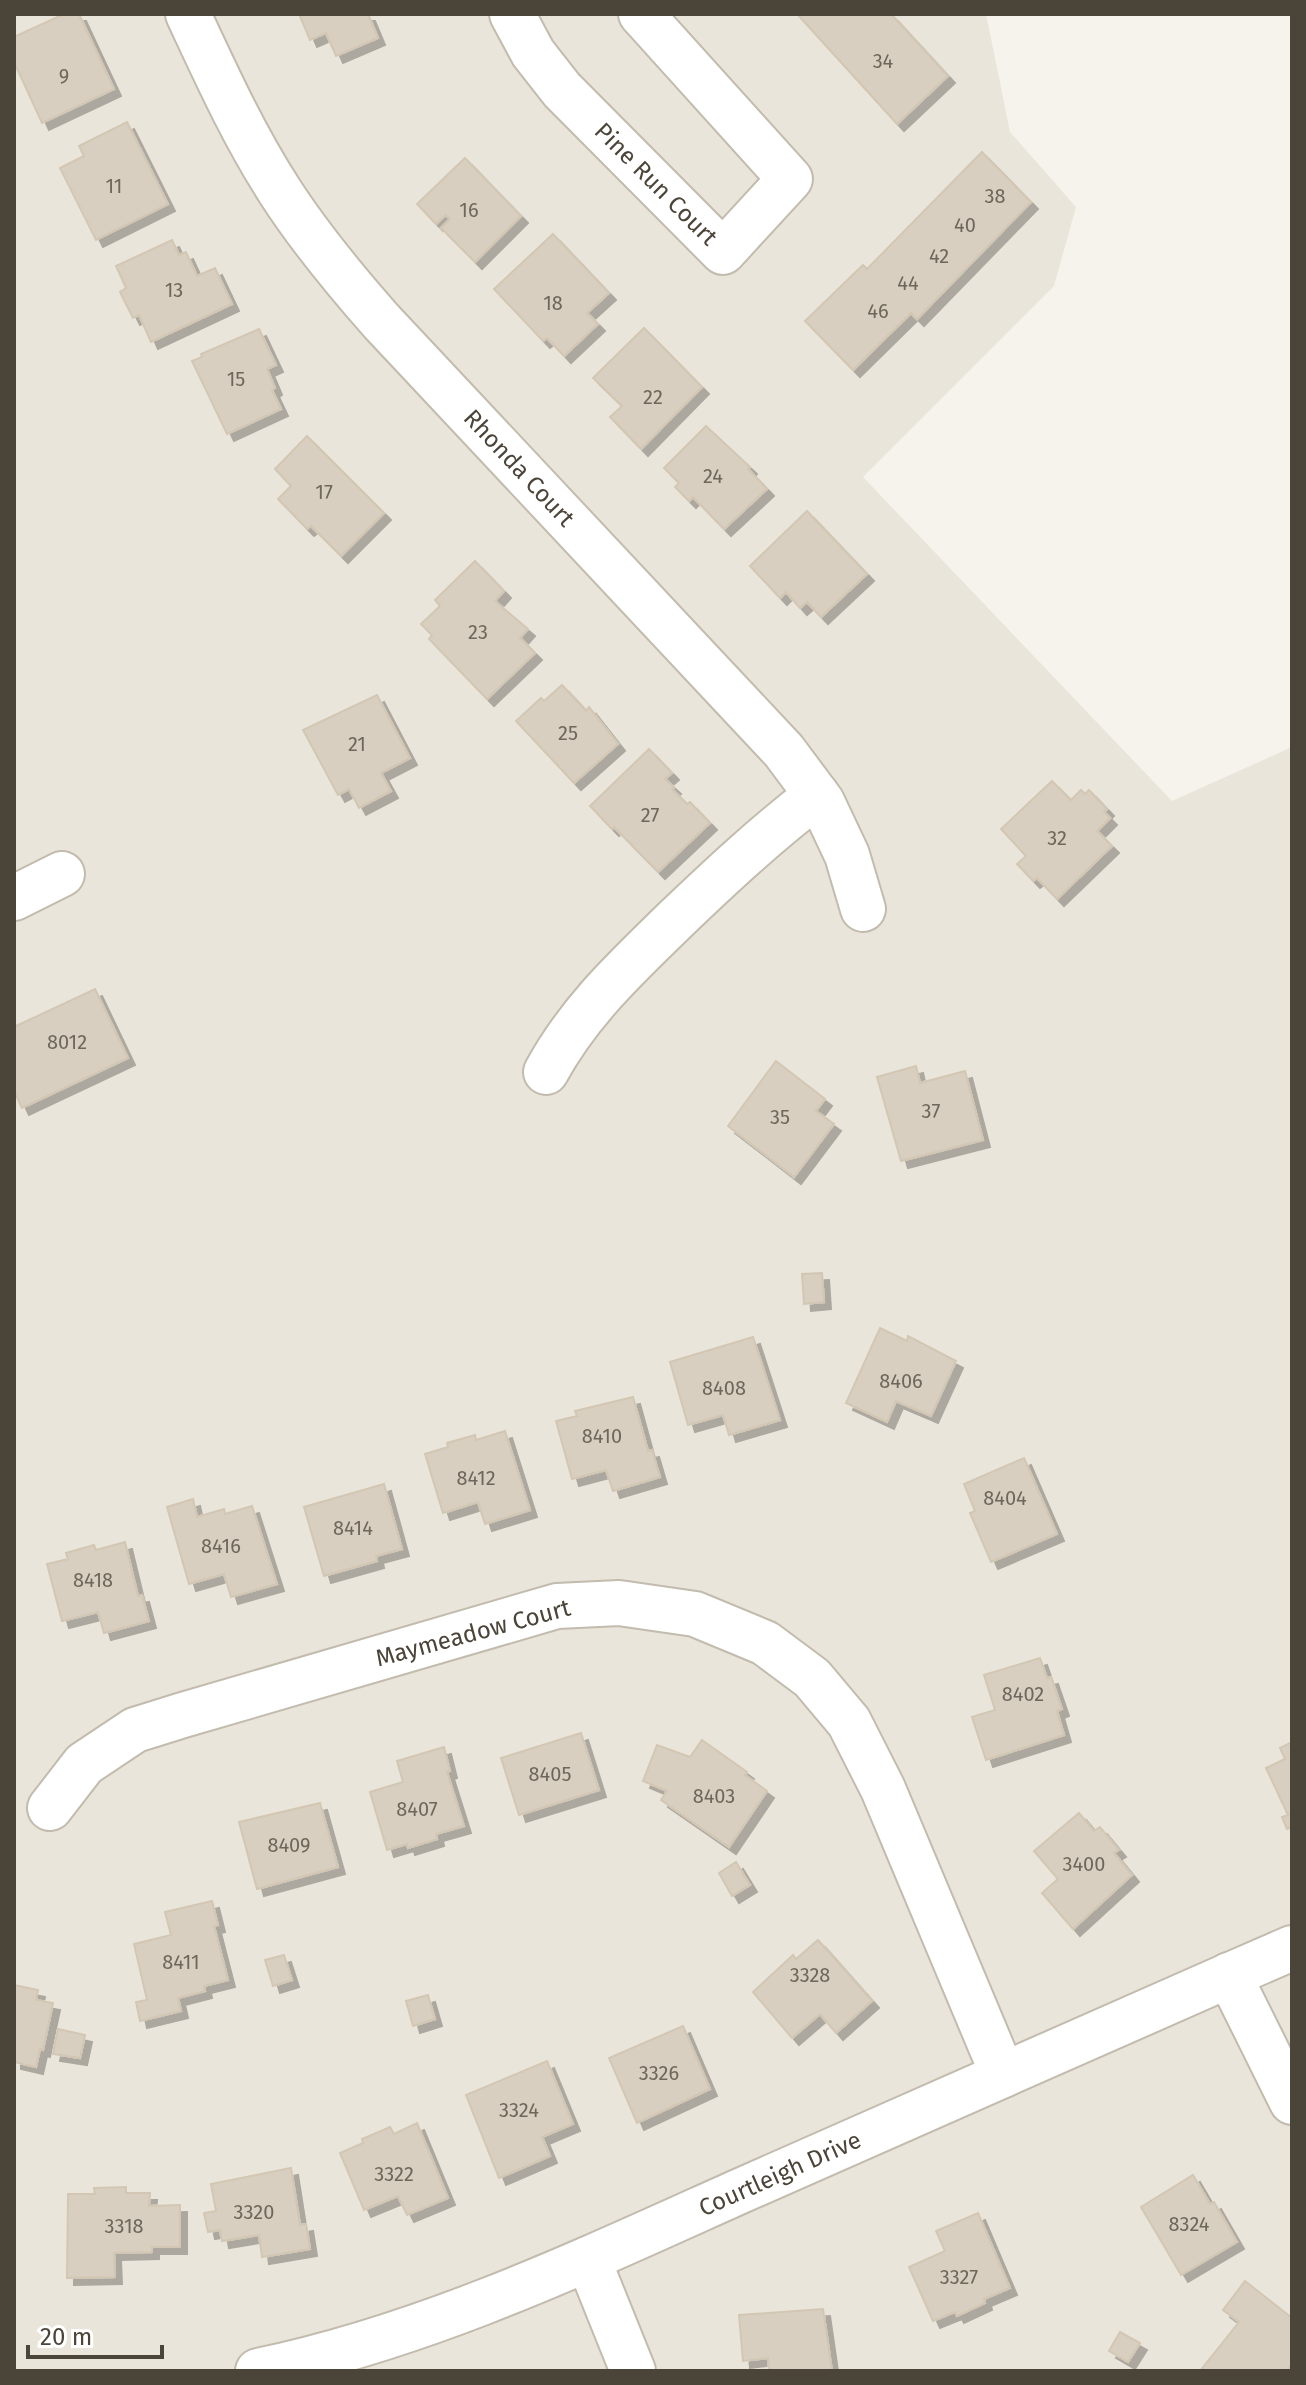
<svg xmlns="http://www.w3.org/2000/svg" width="1306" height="2385" font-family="'Fira Sans',sans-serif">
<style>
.residential{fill:#eae5da}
.building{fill:#d8cfc1;stroke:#d3c7b4;stroke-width:2;filter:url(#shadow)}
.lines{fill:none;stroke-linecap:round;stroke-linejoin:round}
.minor-casing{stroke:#c2bbae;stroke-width:48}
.minor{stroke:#fff;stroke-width:44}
.labels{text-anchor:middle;stroke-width:8;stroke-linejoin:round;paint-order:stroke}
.number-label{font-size:20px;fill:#6e675b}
.street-label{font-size:24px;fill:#4b4439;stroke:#fff}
</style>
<defs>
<filter id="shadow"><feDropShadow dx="7" dy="7" stdDeviation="0" flood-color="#0004"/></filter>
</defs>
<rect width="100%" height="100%" fill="#f6f3ec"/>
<!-- residential -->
<polygon class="residential" points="14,14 986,14 1010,132 1076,207 1054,286 863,477 1172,801 1292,747 1292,2371 14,2371"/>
<!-- building -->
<g class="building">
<polygon points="64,14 79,14 114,89 42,123 14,62 14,37"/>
<polygon points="299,14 368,14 378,38 336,56 326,33 310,40"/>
<polygon points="797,14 891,14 948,76 897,124"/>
<polygon points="127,122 168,204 96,240 60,168 84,156 79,146"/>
<polygon points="982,152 1031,202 917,319 911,313 853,370 805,321 863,265 867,269"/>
<polygon points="465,158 521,216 475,262 441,228 450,219 446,215 436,224 417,204"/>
<polygon points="553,234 609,293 587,313 598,324 564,356 547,338 543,341 494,289"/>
<polygon points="172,240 179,255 186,252 197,276 215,268 232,304 151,342 139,315 133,318 120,292 126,288 116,266"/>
<polygon points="644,328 702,387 641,449 610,417 622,406 593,378"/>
<polygon points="259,329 276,365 267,369 275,388 272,390 281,409 227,434 192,361 202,357 201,354"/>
<polygon points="706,426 750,467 748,469 767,489 724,529 693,497 689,501 675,487 679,483 664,468"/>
<polygon points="307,436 384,513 341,556 311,526 307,529 278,499 291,486 275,469"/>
<polygon points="807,511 867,574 821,617 807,602 800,608 786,592 780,598 750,566"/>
<polygon points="475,561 504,591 495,601 528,629 520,638 535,653 487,699 429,639 432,635 421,624 440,606 435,600"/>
<polygon points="562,685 586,711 589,707 618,744 574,783 516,721 541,698 544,701"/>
<polygon points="377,695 410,758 381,773 391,791 359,808 349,789 338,795 303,730"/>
<polygon points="649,749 672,773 665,779 674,787 672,789 687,804 690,802 710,823 658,872 614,827 612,829 590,806"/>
<polygon points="1052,781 1071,800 1081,790 1085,794 1089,790 1107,809 1104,812 1110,818 1097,831 1112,846 1057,899 1037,878 1033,881 1017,864 1026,856 1001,829"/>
<polygon points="95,989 128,1058 22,1108 14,1091 14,1027"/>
<polygon points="776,1061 825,1099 816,1111 834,1124 794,1177 728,1126"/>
<polygon points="916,1066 920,1083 965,1071 983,1140 901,1161 877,1077"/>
<polygon points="822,1273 824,1302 804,1304 802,1274"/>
<polygon points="880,1328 907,1341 908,1336 956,1361 931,1416 896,1401 887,1422 846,1403"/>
<polygon points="753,1337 780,1420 729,1435 723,1415 688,1425 670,1362"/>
<polygon points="633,1397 648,1451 652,1450 660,1477 613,1491 606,1470 572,1479 556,1421 577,1416 575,1411"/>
<polygon points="505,1431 530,1510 485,1524 478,1502 443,1513 425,1454 448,1447 447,1443 475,1435 476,1440"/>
<polygon points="1024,1458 1057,1534 991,1562 970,1513 975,1511 964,1484"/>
<polygon points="384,1484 402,1549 376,1556 377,1561 324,1576 304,1507"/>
<polygon points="193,1499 197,1517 224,1509 225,1514 252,1506 277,1584 231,1597 224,1574 189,1584 167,1507"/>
<polygon points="125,1542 138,1596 142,1595 149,1621 104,1633 98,1612 62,1621 47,1564 68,1559 66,1553 94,1545 96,1550"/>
<polygon points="1040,1658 1047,1678 1051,1677 1062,1709 1057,1711 1064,1735 986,1760 972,1717 995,1710 984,1675"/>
<polygon points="581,1733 599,1790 519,1815 501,1758"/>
<polygon points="702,1740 747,1772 745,1775 767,1791 729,1847 661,1800 667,1791 643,1781 657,1745 690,1757"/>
<polygon points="1292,1742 1292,1827 1287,1829 1282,1817 1288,1815 1266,1768 1285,1759 1280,1748"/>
<polygon points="444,1747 450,1771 447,1772 464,1826 436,1834 437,1839 408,1848 407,1844 387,1850 370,1792 403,1782 397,1761"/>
<polygon points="320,1803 338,1867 257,1889 239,1822"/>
<polygon points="1079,1813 1094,1831 1100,1827 1119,1850 1114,1853 1132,1875 1073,1929 1042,1893 1058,1879 1034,1851"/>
<polygon points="736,1862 750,1885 732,1896 719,1873"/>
<polygon points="212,1901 218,1925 214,1926 228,1980 204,1986 205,1991 178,1998 181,2011 140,2021 136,2002 147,2000 134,1944 171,1935 165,1912"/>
<polygon points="818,1940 872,2001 836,2033 820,2014 792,2038 753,1992 793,1955 796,1959"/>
<polygon points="284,1955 292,1980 273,1986 265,1960"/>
<polygon points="14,1985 38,1990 36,2000 53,2003 43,2050 40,2049 36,2067 14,2062"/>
<polygon points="428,1995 435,2019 413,2026 406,2001"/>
<polygon points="683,2026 710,2089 637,2123 609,2058"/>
<polygon points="58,2029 85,2035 80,2058 53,2054"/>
<polygon points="547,2061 573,2124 542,2137 550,2156 499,2178 466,2095"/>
<polygon points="417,2123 448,2198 407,2215 398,2196 364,2210 340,2153 363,2143 362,2139 390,2127 394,2134"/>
<polygon points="291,2168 300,2225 306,2224 310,2249 262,2257 259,2235 222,2241 220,2230 208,2232 204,2213 216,2211 211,2184"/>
<polygon points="1193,2175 1210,2204 1214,2202 1237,2242 1181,2275 1141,2207"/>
<polygon points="126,2187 126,2193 150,2193 149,2206 180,2205 180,2247 152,2247 152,2252 114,2253 115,2277 67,2278 68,2194 95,2194 94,2188"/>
<polygon points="978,2213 1010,2288 984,2299 985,2303 957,2316 955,2312 933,2321 909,2267 945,2251 936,2231"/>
<polygon points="1245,2281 1292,2318 1292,2364 1287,2371 1200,2371 1239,2322 1223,2310"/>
<polygon points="823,2309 832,2371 769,2371 768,2358 743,2361 739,2315"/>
<polygon points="1120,2332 1140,2343 1128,2362 1109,2351"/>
</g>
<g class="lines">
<defs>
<g id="minor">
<path d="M 188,14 C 216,74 243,134 279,190 C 309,237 344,279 381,321 L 784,751 L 822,802 L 847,855 L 863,909"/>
<polyline points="512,14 533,53 562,90 723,252 790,179 641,14"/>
<polyline points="14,898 62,874"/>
<path d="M 546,1072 C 580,1010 625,969 675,920 C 721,876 766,834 817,795"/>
<polyline points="50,1808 84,1764 135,1730 183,1715 557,1606 619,1603 695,1614 765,1643 812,1678 849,1722 883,1789 1003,2075"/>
<polyline points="1229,1975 1292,2102"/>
<polyline points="588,2259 633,2371"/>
<path d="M 258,2371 C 426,2336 582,2262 738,2192 C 923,2110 1107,2028 1292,1948"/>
</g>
</defs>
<!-- minor casing -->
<use href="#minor" class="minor-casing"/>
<!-- minor -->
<use href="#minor" class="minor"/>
</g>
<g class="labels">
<!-- number labels -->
<g class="number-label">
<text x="883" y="68">34</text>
<text x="64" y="83">9</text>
<text x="114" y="193">11</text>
<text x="995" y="203">38</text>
<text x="469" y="217">16</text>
<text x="965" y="232">40</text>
<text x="939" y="263">42</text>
<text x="908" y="290">44</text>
<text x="174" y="297">13</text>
<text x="553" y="310">18</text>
<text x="878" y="318">46</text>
<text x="236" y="386">15</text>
<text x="653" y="404">22</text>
<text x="713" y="483">24</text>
<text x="324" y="499">17</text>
<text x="478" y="639">23</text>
<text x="568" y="740">25</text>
<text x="357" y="751">21</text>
<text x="650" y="822">27</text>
<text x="1057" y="845">32</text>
<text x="67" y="1049">8012</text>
<text x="931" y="1118">37</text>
<text x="780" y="1124">35</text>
<text x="901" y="1388">8406</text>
<text x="724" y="1395">8408</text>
<text x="602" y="1443">8410</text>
<text x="476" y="1485">8412</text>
<text x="1005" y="1505">8404</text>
<text x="353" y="1535">8414</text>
<text x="221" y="1553">8416</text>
<text x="93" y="1587">8418</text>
<text x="1023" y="1701">8402</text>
<text x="550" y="1781">8405</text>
<text x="714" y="1803">8403</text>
<text x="417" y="1816">8407</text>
<text x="289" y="1852">8409</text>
<text x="1084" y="1871">3400</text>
<text x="181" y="1969">8411</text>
<text x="810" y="1982">3328</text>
<text x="659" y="2080">3326</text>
<text x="519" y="2117">3324</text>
<text x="394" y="2181">3322</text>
<text x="254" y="2219">3320</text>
<text x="1189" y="2231">8324</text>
<text x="124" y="2233">3318</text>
<text x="959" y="2284">3327</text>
</g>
<!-- street labels -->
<g class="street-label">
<text transform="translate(656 184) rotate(45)" y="8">Pine Run Court</text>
<text transform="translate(519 468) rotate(47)" y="8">Rhonda Court</text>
<text transform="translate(473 1633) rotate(-15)" y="8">Maymeadow Court</text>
<text transform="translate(780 2174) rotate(-24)" y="8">Courtleigh Drive</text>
</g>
</g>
<!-- border -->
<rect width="1306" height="2385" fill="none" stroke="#4b4439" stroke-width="32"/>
<!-- scale -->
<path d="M28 2345v12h134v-12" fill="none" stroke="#4b4439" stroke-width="4"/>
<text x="40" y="2345" font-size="24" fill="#4b4439" stroke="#ffffff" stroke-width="6" paint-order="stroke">20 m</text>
</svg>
